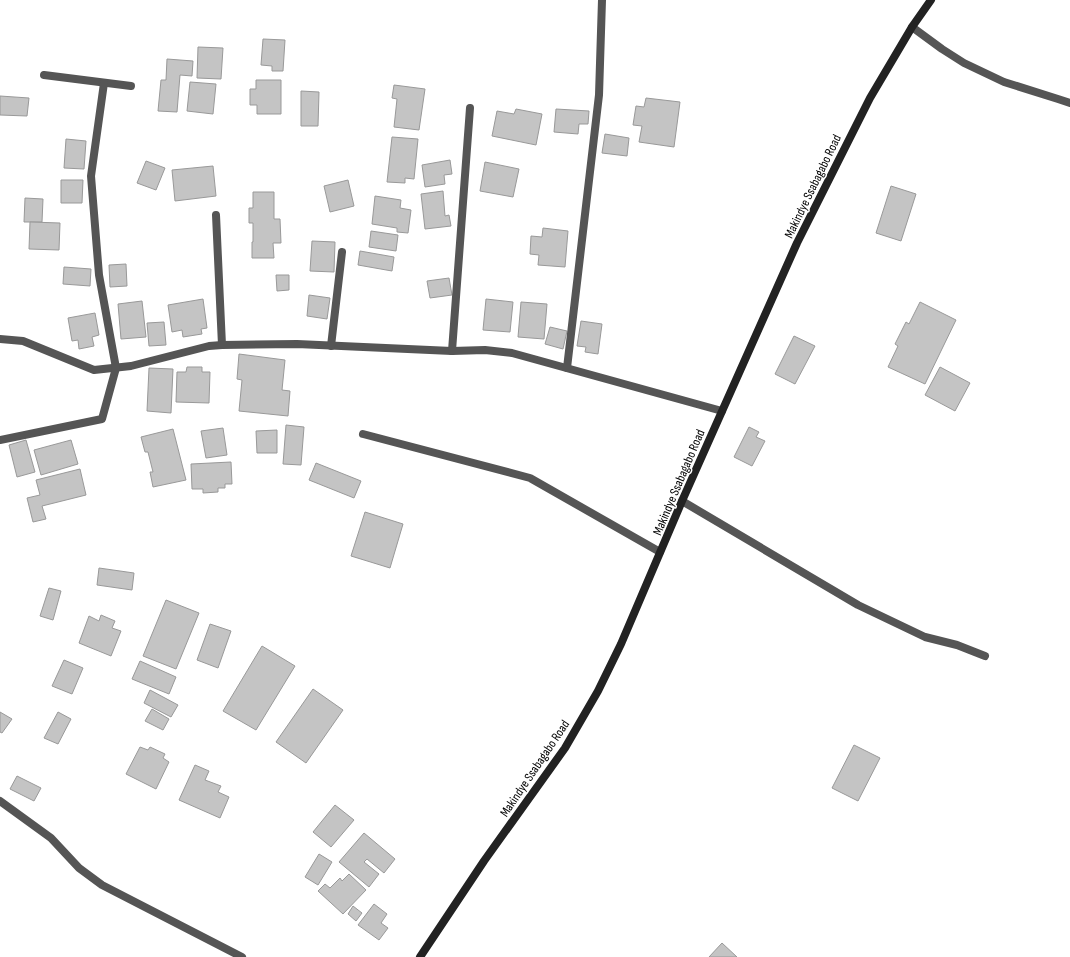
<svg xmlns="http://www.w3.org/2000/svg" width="1070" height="957" font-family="'Sofia Sans Condensed',sans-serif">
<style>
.building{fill:#c4c4c4;stroke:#999}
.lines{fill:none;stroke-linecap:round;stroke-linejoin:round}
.lane{stroke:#555;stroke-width:8}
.street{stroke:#555;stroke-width:8}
.secondary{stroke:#222;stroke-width:8}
.labels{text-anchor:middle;stroke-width:3;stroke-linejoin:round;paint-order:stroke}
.street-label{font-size:13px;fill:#000;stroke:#fff}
</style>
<rect width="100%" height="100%" fill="#fff"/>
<!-- building -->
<g class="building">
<polygon points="263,39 285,40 283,71 272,71 272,66 261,65"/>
<polygon points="198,47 223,48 221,79 197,78"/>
<polygon points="167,59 193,61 192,76 180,75 177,112 158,111 161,80 166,80"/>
<polygon points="256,80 281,80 281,114 257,114 257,105 250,105 250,89 256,89"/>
<polygon points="190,82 216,84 213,114 187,111"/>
<polygon points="394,85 425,89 419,130 394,127 397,99 392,98"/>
<polygon points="301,91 319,92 318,126 301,126"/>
<polygon points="0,96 29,98 27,116 0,115"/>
<polygon points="646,98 680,102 674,147 639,142 642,126 633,125 636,106 644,107"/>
<polygon points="516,109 542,114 536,145 492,136 497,111 514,114"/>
<polygon points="556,109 589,111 588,124 579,124 578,134 554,132"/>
<polygon points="605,134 629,138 627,156 602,153"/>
<polygon points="392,137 418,139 414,179 405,178 405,183 387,182"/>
<polygon points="66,139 86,141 84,169 64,168"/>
<polygon points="450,160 452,174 444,175 445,184 425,187 422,165"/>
<polygon points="146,161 165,168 156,190 137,183"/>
<polygon points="485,162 519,169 513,197 480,191"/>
<polygon points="213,166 216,196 175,201 172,170"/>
<polygon points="61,180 83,180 82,203 61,203"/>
<polygon points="348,180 354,206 330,212 324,186"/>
<polygon points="891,186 916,194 901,241 876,233"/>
<polygon points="443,191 445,216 449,215 451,226 425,229 421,194"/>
<polygon points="253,192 274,192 274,219 280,219 281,243 273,243 274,258 252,258 252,242 253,242 253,223 249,223 249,208 253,208"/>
<polygon points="375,196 401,200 400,208 411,210 408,233 397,232 397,228 372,224"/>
<polygon points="25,198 43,199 42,222 24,222"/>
<polygon points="30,222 60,223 59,250 29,249"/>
<polygon points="543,228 568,231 565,267 538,265 539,255 530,254 531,236 542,237"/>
<polygon points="371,231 398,235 396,251 369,247"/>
<polygon points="312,241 335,242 334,272 310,271"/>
<polygon points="360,251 394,257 392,271 358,265"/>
<polygon points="126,264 127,286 110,287 109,265"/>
<polygon points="64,267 91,269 90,286 63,284"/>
<polygon points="276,275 289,275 289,290 277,291"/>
<polygon points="449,278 452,295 430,298 427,281"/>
<polygon points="309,295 330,298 327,319 307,316"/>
<polygon points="203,299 207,328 201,329 202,334 183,337 182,330 172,332 168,305"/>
<polygon points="486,299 513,302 510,332 483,330"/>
<polygon points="142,301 146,337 121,339 118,304"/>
<polygon points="521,302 547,304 544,339 518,337"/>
<polygon points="920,302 956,320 925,384 888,367 898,346 895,344 906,322 909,324"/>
<polygon points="95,313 99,335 92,337 94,346 79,349 78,340 72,341 68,318"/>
<polygon points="581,321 602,324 598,354 585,352 586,347 577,346"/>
<polygon points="164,322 166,345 149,346 147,323"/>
<polygon points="550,327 567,331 563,349 545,344"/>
<polygon points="794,336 815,346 795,384 775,374"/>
<polygon points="239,354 285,360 282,390 290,391 288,416 239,411 242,380 237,379"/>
<polygon points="187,367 202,367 202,372 210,372 209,403 176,402 177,372 186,372"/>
<polygon points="940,367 970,383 955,411 925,395"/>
<polygon points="149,368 173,369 171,413 147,411"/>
<polygon points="286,425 304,427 301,465 283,464"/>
<polygon points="749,427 759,432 756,437 765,441 752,466 734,457"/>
<polygon points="223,428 227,455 206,458 201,431"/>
<polygon points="173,429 186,480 153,487 150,472 153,472 148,452 145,452 141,437"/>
<polygon points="277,430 277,453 257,453 256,431"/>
<polygon points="26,440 35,472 17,477 9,445"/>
<polygon points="71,440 78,464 41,475 34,450"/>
<polygon points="231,462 232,484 225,484 225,488 218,488 218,492 203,493 203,489 192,489 191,464"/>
<polygon points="316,463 361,481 354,498 309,480"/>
<polygon points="80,469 86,495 42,506 46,519 33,522 27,498 40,495 36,480"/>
<polygon points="365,512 403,524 390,568 351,556"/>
<polygon points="99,568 134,573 132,590 97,585"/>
<polygon points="49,588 61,591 53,620 40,616"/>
<polygon points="166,600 199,613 176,669 143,656"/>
<polygon points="101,615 115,621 112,628 121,631 111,656 79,643 89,616 99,621"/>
<polygon points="210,624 231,631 218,668 197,660"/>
<polygon points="262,646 295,666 256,730 223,711"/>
<polygon points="64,660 83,668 72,694 52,686"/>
<polygon points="140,661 176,677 169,694 132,679"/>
<polygon points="313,689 343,710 306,763 276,742"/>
<polygon points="150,690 178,705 171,717 144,703"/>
<polygon points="152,709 169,719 163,730 145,721"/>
<polygon points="0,712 12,719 2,733 0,732"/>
<polygon points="58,712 71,719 58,744 44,738"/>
<polygon points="854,745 880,758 858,801 832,788"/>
<polygon points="140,747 148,750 150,747 165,754 163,758 169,762 156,789 126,774"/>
<polygon points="195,765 209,771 205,780 221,786 218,792 229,797 220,818 179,800"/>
<polygon points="17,776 41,788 34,801 10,789"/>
<polygon points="335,805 354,820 331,847 313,832"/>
<polygon points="364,833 395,859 384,873 367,859 364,862 379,874 369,887 339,862"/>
<polygon points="319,854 332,862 318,885 305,877"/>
<polygon points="349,874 366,890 343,914 318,891 325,884 330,888 340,878 342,881"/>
<polygon points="374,904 387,914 381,923 388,928 379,940 358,925"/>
<polygon points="353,906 362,913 356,921 348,914"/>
<polygon points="722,943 737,957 709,957"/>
</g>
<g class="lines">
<!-- lane -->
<polyline class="lane" points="682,501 858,605 925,637 957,645 985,656"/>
<!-- street -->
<g class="street">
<polyline points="912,27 942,49 964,63 1004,82 1058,99 1070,103"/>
<polyline points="44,75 131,86"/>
<polyline points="216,215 222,345"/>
<polyline points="0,339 23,341 94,370 131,366 209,346 222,345 297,344 452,351 485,350 512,353 722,411"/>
<polyline points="331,346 342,252"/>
<polyline points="452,351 470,108"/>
<polyline points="567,368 599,95 602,0"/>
<polyline points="363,434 530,478 660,552"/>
<polyline points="0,440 102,419 116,368 99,275 91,176 104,83"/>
<polyline points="0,801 51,838 79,868 102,885 242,957"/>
</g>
<!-- secondary -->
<polyline class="secondary" points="420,957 484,861 565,748 598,691 621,644 682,501 797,243 870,98 912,27 931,0"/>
</g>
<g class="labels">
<!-- street labels -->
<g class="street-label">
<text transform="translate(812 186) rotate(-64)" y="5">Makindye Ssabagabo Road</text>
<text transform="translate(678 482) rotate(-67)" y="5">Makindye Ssabagabo Road</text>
<text transform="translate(534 768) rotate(-56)" y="5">Makindye Ssabagabo Road</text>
</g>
</g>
</svg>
